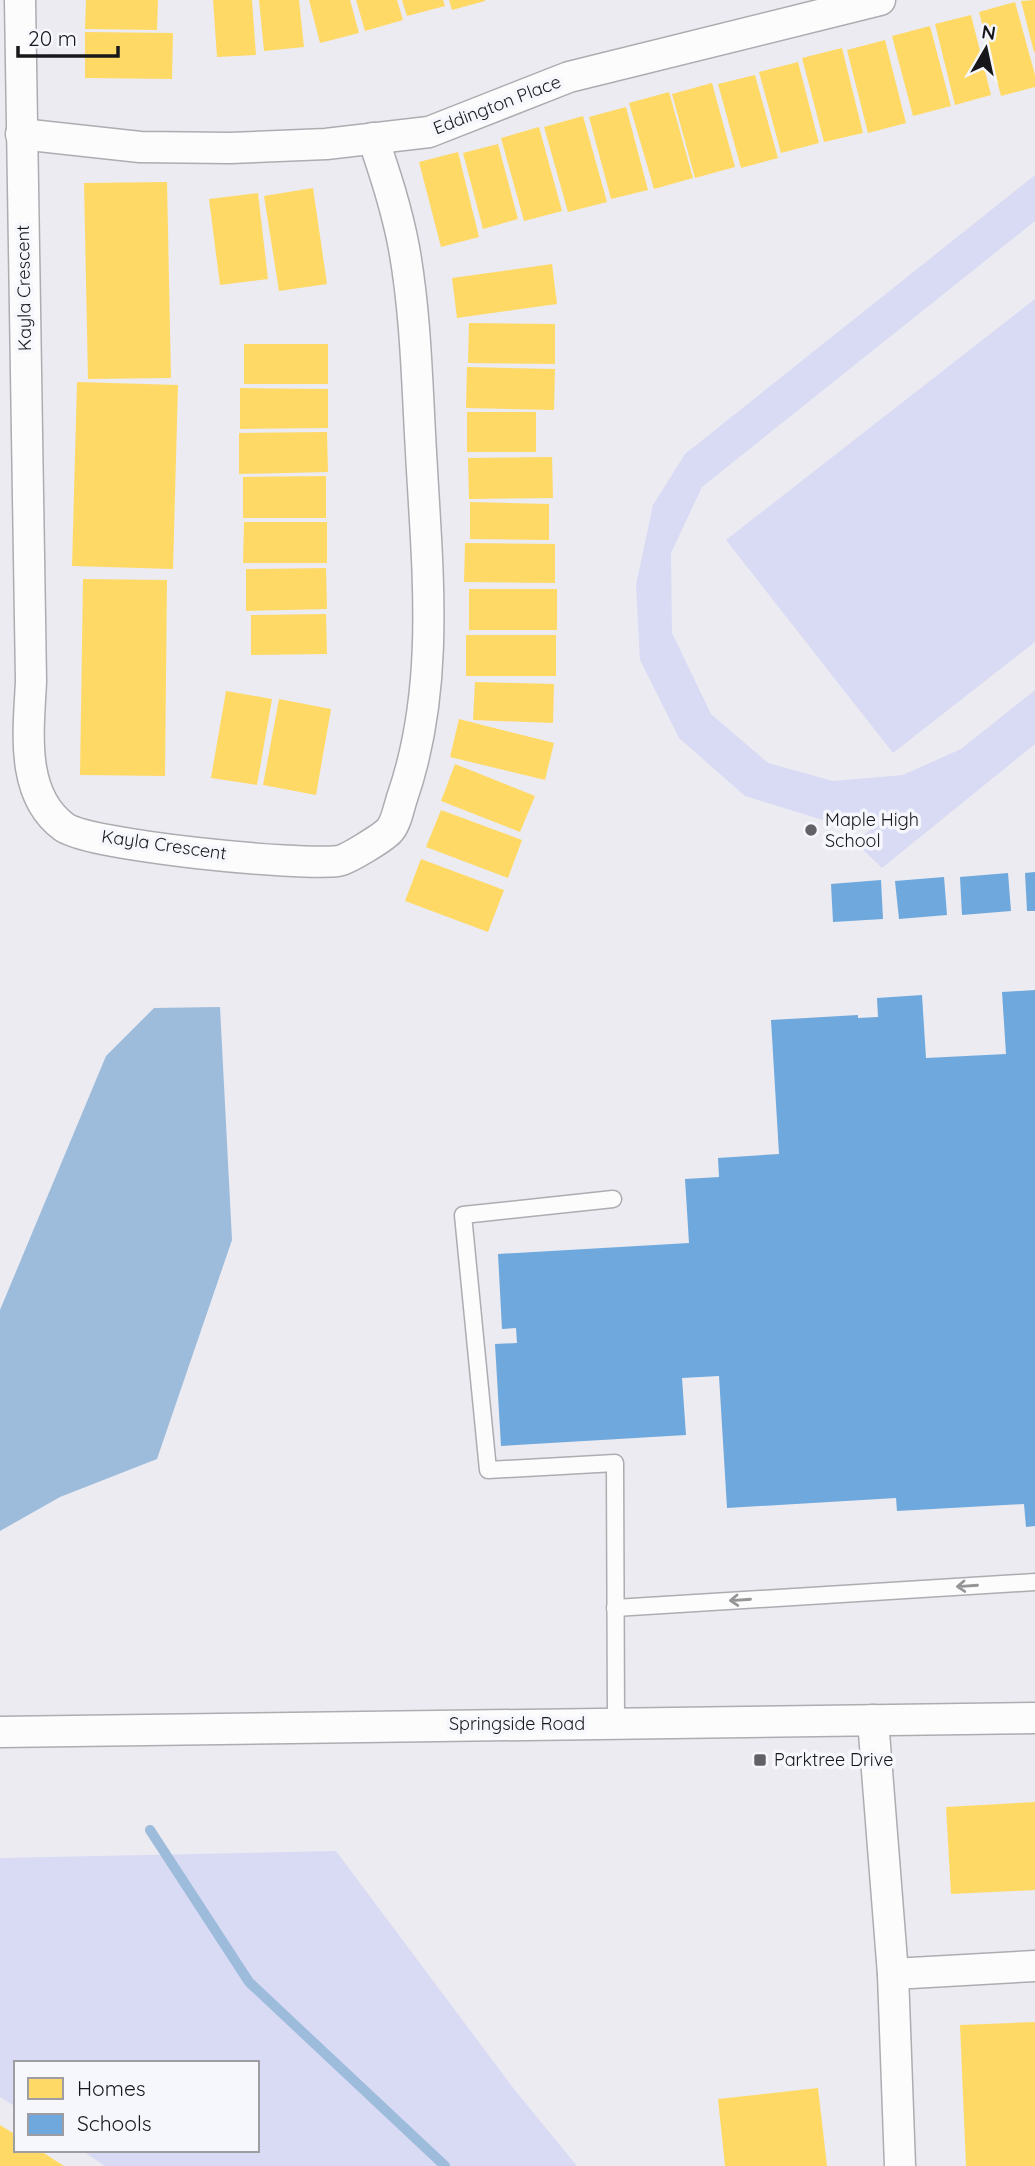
<svg xmlns="http://www.w3.org/2000/svg" width="1035" height="2166" font-family="Quicksand,sans-serif">
<style>
.green{fill:#d9dbf5}
.water{fill:#9dbbdb}
.homes{fill:#ffd966}
.schools{fill:#6fa8dc}
.lines{fill:none;stroke-linecap:round;stroke-linejoin:round}
.stream{stroke:#9dbbdb;stroke-width:10}
.lane-casing{stroke:#acadb1;stroke-width:19}
.street-casing{stroke:#acadb1;stroke-width:33}
.lane{stroke:#fcfcfd;stroke-width:16}
.street{stroke:#fcfcfd;stroke-width:30}
.oneway{stroke:#959597}
.poi-dot{fill:#616166;stroke:#f6f7fd;stroke-width:2.5}
.labels{text-anchor:middle;stroke-width:7;stroke-linejoin:round;paint-order:stroke}
.street-label{font-size:18px;fill:#17171b;stroke:#f6f7fd}
.poi-label{font-size:18px;fill:#17171b;stroke:#f6f7fd;text-anchor:start}
</style>
<rect width="100%" height="100%" fill="#ebebf1"/>
<!-- green -->
<g class="green">
<polygon points="1035,175 1035,221 702,487 671,553 672,633 711,714 768,763 833,781 903,775 961,749 1035,690 1035,744 882,868 855,842 882,820 826,821 745,796 679,738 640,660 636,585 653,505 685,454"/>
<polygon points="1035,299 1035,642 893,753 726,540"/>
<polygon points="336,1851 514,2089 577,2166 105,2166 81,2150 257,2150 257,2063 16,2063 16,2107 0,2097 0,1858"/>
</g>
<!-- water -->
<polygon class="water" points="220,1007 232,1240 157,1459 60,1497 0,1531 0,1310 106,1056 154,1008"/>
<!-- homes -->
<g class="homes">
<polygon points="86,0 158,0 157,30 85,29"/>
<polygon points="213,0 252,0 256,55 217,57"/>
<polygon points="259,0 299,0 304,47 264,51"/>
<polygon points="309,0 350,0 359,33 320,43"/>
<polygon points="356,0 397,0 403,20 365,31"/>
<polygon points="402,0 443,0 445,6 407,16"/>
<polygon points="449,0 485,0 485,1 452,10"/>
<polygon points="1035,0 1035,52 1034,52 1021,1"/>
<polygon points="1015,2 1035,75 1035,87 1001,96 979,12"/>
<polygon points="971,15 991,95 955,105 935,24"/>
<polygon points="930,26 951,106 913,116 892,36"/>
<polygon points="85,32 173,33 172,79 85,78"/>
<polygon points="885,40 906,123 868,133 847,50"/>
<polygon points="842,48 863,133 824,142 802,58"/>
<polygon points="798,62 819,143 781,153 759,72"/>
<polygon points="755,75 778,158 741,168 718,84"/>
<polygon points="712,83 735,167 695,178 672,94"/>
<polygon points="669,92 693,178 654,189 629,103"/>
<polygon points="626,107 648,190 611,199 589,117"/>
<polygon points="583,116 607,202 568,212 544,127"/>
<polygon points="539,127 562,211 524,221 501,138"/>
<polygon points="498,144 518,219 483,229 463,153"/>
<polygon points="458,152 479,237 441,247 419,162"/>
<polygon points="167,182 171,378 88,379 84,183"/>
<polygon points="313,188 327,284 279,291 264,196"/>
<polygon points="258,193 268,279 220,285 209,199"/>
<polygon points="552,264 557,304 457,318 452,278"/>
<polygon points="469,323 555,324 555,364 468,363"/>
<rect x="244" y="344" width="84" height="40"/>
<polygon points="467,367 555,369 554,410 466,408"/>
<polygon points="77,382 178,385 173,569 72,566"/>
<polygon points="240,388 328,389 328,428 240,429"/>
<rect x="467" y="412" width="69" height="40"/>
<polygon points="327,432 328,472 239,474 239,433"/>
<polygon points="552,457 553,498 469,499 468,458"/>
<polygon points="326,476 326,518 243,518 243,477"/>
<polygon points="470,502 549,504 549,540 470,539"/>
<polygon points="244,522 327,522 327,563 243,563"/>
<polygon points="465,543 555,544 555,583 464,582"/>
<polygon points="326,568 327,609 246,611 246,569"/>
<polygon points="83,579 167,580 165,776 80,775"/>
<rect x="469" y="589" width="88" height="41"/>
<polygon points="326,614 327,654 251,655 251,615"/>
<rect x="466" y="635" width="90" height="41"/>
<polygon points="475,682 554,684 553,723 473,720"/>
<polygon points="226,691 272,699 257,785 211,778"/>
<polygon points="279,699 331,709 316,795 263,785"/>
<polygon points="459,719 554,743 545,780 450,757"/>
<polygon points="455,764 535,796 520,832 441,801"/>
<polygon points="441,810 522,840 508,878 426,847"/>
<polygon points="421,859 504,890 488,932 405,901"/>
<polygon points="1035,1802 1035,1890 951,1894 946,1807"/>
<polygon points="1035,2022 1035,2166 966,2166 960,2025"/>
<polygon points="818,2088 827,2166 725,2166 718,2099"/>
<polygon points="0,2125 16,2135 16,2150 39,2150 64,2166 0,2166"/>
</g>
<!-- schools -->
<g class="schools">
<polygon points="1035,872 1035,911 1027,911 1025,873"/>
<polygon points="1008,873 1011,911 962,915 960,877"/>
<polygon points="944,877 947,915 899,919 895,881"/>
<polygon points="881,880 883,919 833,922 831,884"/>
<polygon points="1035,990 1035,1526 1026,1527 1024,1504 897,1511 896,1498 727,1508 719,1376 682,1378 686,1435 501,1446 495,1344 517,1343 516,1328 502,1329 498,1254 689,1243 685,1179 719,1177 718,1158 779,1154 771,1020 858,1015 858,1018 878,1017 877,998 922,995 926,1058 1006,1054 1002,992"/>
</g>
<g class="lines">
<!-- stream -->
<polyline class="stream" points="150,1830 249,1982 445,2166"/>
<defs>
<g id="lane">
<polyline points="613,1199 463,1215 488,1470 615,1463 616,1723"/>
<polyline points="615,1608 1035,1582"/>
</g>
<g id="street">
<path d="M 20,0 L 31,681 C 29,728 19,794 64,827 C 91,846 300,866 338,861 C 347,860 382,838 389,831 C 396,824 399,807 402,798 C 441,686 427,567 421,452 C 417,384 416,315 404,248 C 397,210 385,174 373,138"/>
<polyline points="21,134 140,147 230,148 326,144 429,132 569,77 880,0"/>
<polyline points="873,1720 893,1974 900,2166"/>
<polyline points="0,1732 1035,1718"/>
<polyline points="893,1974 1035,1966"/>
</g>
</defs>
<!-- lane casing -->
<use href="#lane" class="lane-casing"/>
<!-- street casing -->
<use href="#street" class="street-casing"/>
<!-- lane -->
<use href="#lane" class="lane"/>
<!-- street -->
<use href="#street" class="street"/>
</g>
<!-- one-way arrows -->
<defs><path id="oneway-shaft" d="M-6 0H5M1.5-3L5.5 0L1.5 3" fill="none" stroke-width="1.6" stroke-linecap="round" stroke-linejoin="round" transform="scale(1.75)"/></defs>
<g class="oneway">
<use href="#oneway-shaft" transform="translate(967 1586) rotate(176)"/>
<use href="#oneway-shaft" transform="translate(740 1600) rotate(176)"/>
</g>
<!-- markers -->
<g class="poi-dot">
<circle cx="811" cy="830" r="7"/>
<rect x="753" y="1753" width="14" height="14" rx="3.5"/>
</g>
<g class="labels">
<!-- street labels -->
<g class="street-label">
<text transform="translate(497 105) rotate(-21)" y="6">Eddington Place</text>
<text transform="translate(24 288) rotate(-91)" y="6">Kayla Crescent</text>
<text transform="translate(164 845) rotate(8)" y="6">Kayla Crescent</text>
<text x="517" y="1730">Springside Road</text>
</g>
<!-- poi labels -->
<g class="poi-label">
<text x="825" y="826">Maple High<tspan x="825" dy="21">School</tspan></text>
<text x="774" y="1766">Parktree Drive</text>
</g>
</g>
<!-- legend -->
<rect x="14" y="2061" width="245" height="91" fill="#f6f7fd" stroke="#9d9da3" stroke-width="2"/>
<rect x="28" y="2078" width="35" height="21" fill="#ffd966" stroke="#9d9da3" stroke-width="2"/>
<text x="77" y="2096" font-size="21" fill="#17171b">Homes</text>
<rect x="28" y="2114" width="35" height="21" fill="#6fa8dc" stroke="#9d9da3" stroke-width="2"/>
<text x="77" y="2131" font-size="21" fill="#17171b">Schools</text>
<!-- north arrow -->
<g transform="translate(986 49) rotate(9)" stroke="#f6f7fd" stroke-width="5" paint-order="stroke">
<path d="M0-5L12 26L0 18L-12 26Z" fill="#17171b"/>
<text y="-10" font-size="19" font-weight="bold" text-anchor="middle" fill="#17171b">N</text>
</g>
<!-- scale -->
<path d="M18 46v10h100v-10" fill="none" stroke="#17171b" stroke-width="3.5"/>
<text x="28" y="46" font-size="21" fill="#17171b" stroke="#f6f7fd" stroke-width="5" paint-order="stroke">20 m</text>
</svg>
